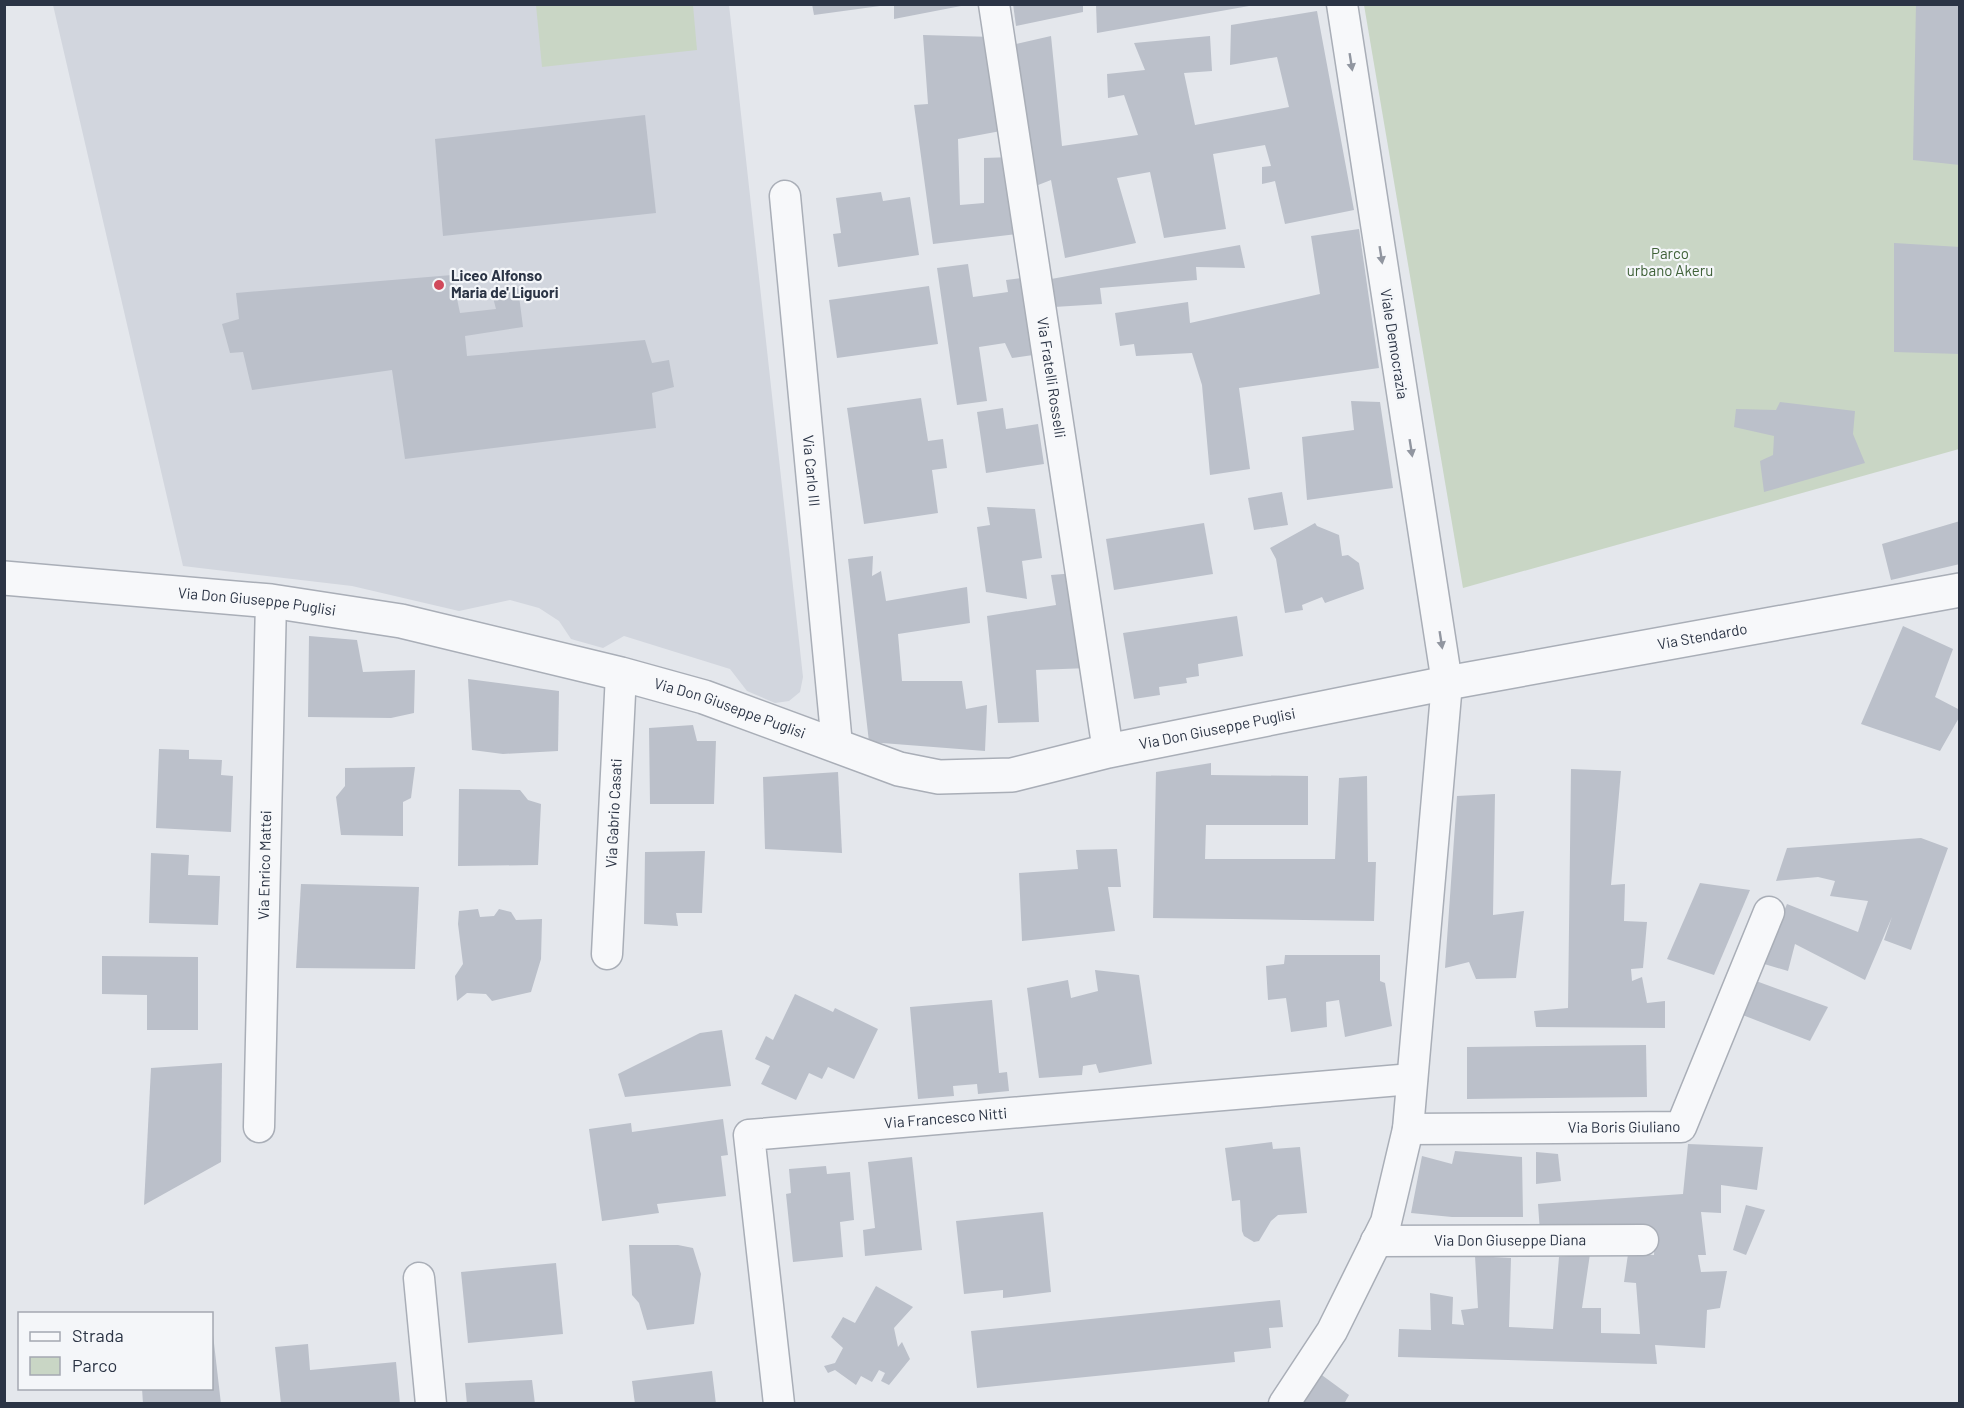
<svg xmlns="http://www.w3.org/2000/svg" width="1964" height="1408" font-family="Barlow,sans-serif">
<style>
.built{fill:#d2d6de}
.green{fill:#c9d6c5}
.building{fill:#bbc0ca}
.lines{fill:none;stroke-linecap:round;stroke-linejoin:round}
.minor-casing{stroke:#a9aeb7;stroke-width:33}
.tertiary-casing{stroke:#a9aeb7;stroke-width:36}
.minor{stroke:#f7f8fa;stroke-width:30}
.tertiary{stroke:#f7f8fa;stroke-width:33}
.oneway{fill:#9196a0}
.poi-dot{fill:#d1495b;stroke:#f4f6f9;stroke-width:2}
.labels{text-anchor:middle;stroke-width:4.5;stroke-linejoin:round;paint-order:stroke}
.park-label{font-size:15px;fill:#3f6138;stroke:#f4f6f9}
.poi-label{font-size:15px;font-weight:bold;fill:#2b3445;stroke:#f4f6f9;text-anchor:start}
.street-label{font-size:15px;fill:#2b3445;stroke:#f4f6f9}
</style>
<rect width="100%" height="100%" fill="#e4e7ec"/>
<!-- built -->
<polygon class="built" points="53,5 729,5 803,677 800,692 789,701 775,703 747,691 730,669 624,636 603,648 571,639 559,621 539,608 510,600 459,611 352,586 183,566"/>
<!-- green -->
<g class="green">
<polygon points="536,5 693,5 697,50 542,67"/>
<polygon points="1364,5 1959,5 1959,449 1463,588"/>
</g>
<!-- building -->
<g class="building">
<polygon points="812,4 880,4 880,6 814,15"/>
<polygon points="894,4 960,4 961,6 894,19"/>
<polygon points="1013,4 1083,4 1083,12 1016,26"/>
<polygon points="1096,4 1249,4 1249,6 1097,33"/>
<polygon points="1916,4 1960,4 1960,165 1913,160"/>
<polygon points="1317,11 1354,210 1285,224 1275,181 1262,184 1262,167 1271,166 1265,145 1213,154 1226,229 1164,238 1150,172 1117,178 1136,243 1065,258 1051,180 1033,187 1016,44 1051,36 1062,146 1138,135 1124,95 1108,98 1107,74 1145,70 1134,43 1210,36 1212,71 1184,73 1195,125 1289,107 1277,57 1230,65 1231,25"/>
<polygon points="923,35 994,37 1006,130 958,139 960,205 984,203 984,158 1012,157 1017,234 933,244 914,105 928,104"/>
<polygon points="645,115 656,213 443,236 435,139"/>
<polygon points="881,192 883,201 910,197 919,255 838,267 833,234 841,233 836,198"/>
<polygon points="1359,229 1379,368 1239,388 1250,469 1210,475 1202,385 1192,353 1136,356 1134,344 1120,346 1115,313 1188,302 1190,323 1320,294 1311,236"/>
<polygon points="1894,243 1960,247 1960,354 1894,352"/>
<polygon points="1240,245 1245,268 1196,267 1197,280 1100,288 1102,304 1054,307 1051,279"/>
<polygon points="968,264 973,297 1008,292 1006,280 1029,277 1040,354 1012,358 1005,343 979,347 987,401 957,405 937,268"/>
<polygon points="452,275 460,313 496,309 491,290 518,288 523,327 465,336 467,356 645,340 652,363 669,360 674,387 652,393 656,428 405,459 392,370 252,390 243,352 230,353 222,324 239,319 236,293"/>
<polygon points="929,286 938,344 837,358 829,300"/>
<polygon points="921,398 928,441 943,439 947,468 932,470 938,513 864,524 847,408"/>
<polygon points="1351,401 1380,402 1393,488 1307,500 1302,437 1354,430"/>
<polygon points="1780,402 1855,411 1853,434 1865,463 1764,492 1760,461 1773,455 1774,436 1734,427 1736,409 1776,410"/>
<polygon points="1003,408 1006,429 1038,424 1044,464 986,473 977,412"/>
<polygon points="1282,492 1288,525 1254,530 1248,498"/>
<polygon points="987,507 1035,509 1042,558 1022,561 1027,599 986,592 977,527 990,525"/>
<polygon points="1960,521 1960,564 1891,580 1882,544"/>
<polygon points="1204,523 1213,574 1114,590 1106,539"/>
<polygon points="1315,523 1317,526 1339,535 1342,556 1348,555 1359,563 1364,589 1325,603 1322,597 1302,605 1303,610 1285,613 1276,559 1270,548"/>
<polygon points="873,556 872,576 881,571 886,601 967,587 970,623 898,634 902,681 962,681 966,709 987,705 985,751 869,742 848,559"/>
<polygon points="1076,573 1089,668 1036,670 1039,722 998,723 987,616 1056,605 1051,575"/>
<polygon points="1237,616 1243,656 1198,664 1199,676 1186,678 1187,683 1159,687 1160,695 1134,699 1123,633"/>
<polygon points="1903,626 1953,649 1935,697 1960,710 1960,716 1940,751 1861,724"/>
<polygon points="309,636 357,640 363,672 415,670 414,713 391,718 308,717"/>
<polygon points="468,679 559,691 558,751 503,754 472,750"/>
<polygon points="693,725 697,741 716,741 714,804 650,804 649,728"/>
<polygon points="159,749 189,750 189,759 222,760 221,775 233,776 231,832 156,828"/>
<polygon points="1211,763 1211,775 1308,776 1308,825 1206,825 1205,859 1335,859 1339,778 1367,776 1368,862 1376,862 1374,921 1153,918 1156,772"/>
<polygon points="415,767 411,798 403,802 403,836 341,835 336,797 345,786 345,768"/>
<polygon points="1571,769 1621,771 1611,885 1625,884 1624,921 1647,922 1643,968 1631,969 1632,981 1642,977 1647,1003 1665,1001 1665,1028 1536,1027 1534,1011 1568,1008"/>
<polygon points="838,772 842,853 765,849 763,777"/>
<polygon points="459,789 520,790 528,800 541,804 538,865 458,866"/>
<polygon points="1495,794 1493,915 1524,911 1516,978 1476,979 1469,962 1445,968 1457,796"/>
<polygon points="1921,838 1948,848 1911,950 1884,940 1892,917 1865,980 1795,944 1788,971 1761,963 1787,904 1858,932 1868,901 1830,896 1835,881 1818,877 1776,881 1787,848"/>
<polygon points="1117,849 1121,887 1108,887 1115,931 1022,941 1019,873 1078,869 1076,850"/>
<polygon points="705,851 702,913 676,913 678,926 644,924 645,852"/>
<polygon points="151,853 189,855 188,875 220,876 218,925 149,923"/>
<polygon points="1700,883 1750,890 1714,975 1667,959"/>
<polygon points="301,884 419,887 415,969 296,968"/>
<polygon points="478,909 480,917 494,916 499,909 511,912 516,920 542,919 541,959 531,992 492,1001 486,994 467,993 457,1001 455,976 463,964 458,924 459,911"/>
<polygon points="1285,955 1380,955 1380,981 1385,983 1392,1026 1345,1037 1339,1000 1326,1002 1327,1027 1291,1032 1286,998 1268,1000 1266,966 1284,964"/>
<polygon points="102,956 198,957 198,1030 147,1030 147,995 102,994"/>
<polygon points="1095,970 1139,975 1152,1064 1099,1073 1096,1064 1083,1066 1082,1075 1039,1078 1027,988 1068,980 1071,998 1098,991"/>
<polygon points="1756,981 1828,1007 1810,1041 1740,1014"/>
<polygon points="795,994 833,1012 835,1008 878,1029 854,1079 828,1067 822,1079 809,1073 796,1100 761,1084 770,1066 755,1059 766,1036 773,1040"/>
<polygon points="992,1000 999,1073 1007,1072 1009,1091 978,1094 977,1084 953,1086 954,1096 918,1099 910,1007"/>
<polygon points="722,1030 731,1086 625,1097 618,1074 700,1033"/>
<polygon points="1646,1045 1647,1097 1467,1099 1467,1047"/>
<polygon points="222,1063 221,1162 144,1205 151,1068"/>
<polygon points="723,1119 728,1155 721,1156 726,1196 657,1204 659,1213 602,1221 589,1129 631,1123 632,1132"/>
<polygon points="1272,1142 1273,1149 1300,1147 1307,1213 1278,1215 1271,1221 1259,1241 1254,1242 1244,1236 1242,1231 1240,1200 1232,1201 1225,1148"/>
<polygon points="1688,1144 1763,1147 1757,1190 1721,1185 1721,1213 1701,1212 1706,1255 1698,1255 1701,1272 1727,1271 1720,1308 1707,1310 1705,1348 1655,1345 1657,1364 1398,1357 1399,1329 1431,1330 1430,1293 1453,1297 1452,1324 1464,1325 1461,1310 1478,1308 1475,1256 1511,1258 1509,1327 1553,1329 1559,1257 1590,1254 1582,1308 1601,1308 1601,1333 1640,1334 1636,1283 1624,1282 1628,1254 1654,1255 1655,1230 1540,1232 1538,1204 1683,1194"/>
<polygon points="1455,1151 1522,1157 1523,1217 1452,1217 1411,1213 1422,1156 1452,1164"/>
<polygon points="1536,1152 1558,1154 1561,1181 1536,1184"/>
<polygon points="912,1157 922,1250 865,1256 863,1230 875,1228 868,1162"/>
<polygon points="826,1166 827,1174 850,1172 854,1220 840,1222 843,1257 793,1262 786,1194 791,1193 789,1169"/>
<polygon points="1746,1205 1765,1210 1746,1255 1733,1250"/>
<polygon points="1043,1212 1051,1292 1003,1298 1003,1290 964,1294 956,1221"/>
<polygon points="629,1245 678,1245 693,1248 701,1274 694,1324 647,1330 639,1303 632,1295"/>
<polygon points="556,1263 563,1334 468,1343 461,1272"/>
<polygon points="876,1286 913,1307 894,1328 898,1347 902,1342 910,1359 889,1385 881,1381 885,1373 879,1370 872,1382 861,1376 856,1385 835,1370 828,1373 824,1366 835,1363 843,1348 831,1337 843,1317 855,1323"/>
<polygon points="1280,1300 1283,1327 1269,1328 1271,1348 1234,1352 1235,1362 977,1388 971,1331"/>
<polygon points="212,1326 221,1404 143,1404 142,1388 212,1388"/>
<polygon points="308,1344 310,1370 396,1362 400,1404 281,1404 275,1347"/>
<polygon points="712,1371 716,1404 635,1404 632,1381"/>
<polygon points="1319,1373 1349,1395 1344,1404 1302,1404"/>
<polygon points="532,1380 535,1404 467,1404 465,1383"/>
</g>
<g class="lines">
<defs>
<g id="minor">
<path id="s1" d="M 994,4 L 1108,751"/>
<path id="s2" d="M 785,196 L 837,745"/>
<path id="s3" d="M 607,954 L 621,674"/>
<path id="s4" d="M 259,1127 L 271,601"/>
<path id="s5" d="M 1408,1129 L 1681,1127 L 1769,912"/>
<path id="s6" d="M 1376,1241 L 1643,1240"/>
<polyline points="419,1278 431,1404"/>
<path id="s7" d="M 779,1404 L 749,1135 L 1412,1079"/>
<polyline points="1284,1404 1332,1331 1386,1222 1408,1129 1447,683 1342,4"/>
</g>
<g id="tertiary">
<path id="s8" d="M 4,578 L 271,601 L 401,621 L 621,674 L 704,697 L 899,769 L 939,777 L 1012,775 L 1108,751 L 1447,683 L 1960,590"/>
</g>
</defs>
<!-- minor casing -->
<use href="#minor" class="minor-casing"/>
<!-- tertiary casing -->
<use href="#tertiary" class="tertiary-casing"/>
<!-- minor -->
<use href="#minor" class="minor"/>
<!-- tertiary -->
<use href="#tertiary" class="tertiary"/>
</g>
<!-- one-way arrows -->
<defs><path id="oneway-solid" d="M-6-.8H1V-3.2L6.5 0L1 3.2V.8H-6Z" transform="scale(1.5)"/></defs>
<g class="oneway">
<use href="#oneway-solid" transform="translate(1351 62) rotate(81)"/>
<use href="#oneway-solid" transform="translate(1381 255) rotate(81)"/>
<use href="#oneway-solid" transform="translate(1411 448) rotate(81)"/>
<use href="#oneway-solid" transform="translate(1441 640) rotate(81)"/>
</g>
<!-- markers -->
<circle class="poi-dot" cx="439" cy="285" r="6"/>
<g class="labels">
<!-- park labels -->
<g class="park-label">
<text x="1670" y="259">Parco<tspan x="1670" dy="17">urbano Akeru</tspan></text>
</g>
<!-- poi labels -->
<g class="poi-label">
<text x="451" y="281">Liceo Alfonso<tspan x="451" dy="17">Maria de' Liguori</tspan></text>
</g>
<!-- street labels -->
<g class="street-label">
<text transform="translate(1394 344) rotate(81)" y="5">Viale Democrazia</text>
<text dy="5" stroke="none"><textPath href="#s1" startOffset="378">Via Fratelli Rosselli</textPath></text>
<text dy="5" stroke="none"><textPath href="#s2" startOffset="276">Via Carlo III</textPath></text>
<text dy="5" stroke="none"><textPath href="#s8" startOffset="254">Via Don Giuseppe Puglisi</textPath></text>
<text dy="5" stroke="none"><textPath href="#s8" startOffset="1738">Via Stendardo</textPath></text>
<text dy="5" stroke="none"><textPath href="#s8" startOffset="740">Via Don Giuseppe Puglisi</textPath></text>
<text dy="5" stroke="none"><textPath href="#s8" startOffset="1244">Via Don Giuseppe Puglisi</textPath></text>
<text dy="5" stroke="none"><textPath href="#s3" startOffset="141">Via Gabrio Casati</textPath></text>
<text dy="5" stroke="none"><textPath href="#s4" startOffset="262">Via Enrico Mattei</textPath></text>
<text dy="5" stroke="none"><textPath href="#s7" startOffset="468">Via Francesco Nitti</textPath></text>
<text dy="5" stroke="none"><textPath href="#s5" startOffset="216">Via Boris Giuliano</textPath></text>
<text dy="5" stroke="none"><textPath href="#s6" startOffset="134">Via Don Giuseppe Diana</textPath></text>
</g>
</g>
<!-- border -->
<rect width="1964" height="1408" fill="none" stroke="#2b3445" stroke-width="12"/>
<!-- legend -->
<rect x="18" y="1312" width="195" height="78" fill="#f4f6f9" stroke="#a4a8b1" stroke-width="1.5"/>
<rect x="30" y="1332" width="30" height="9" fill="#f7f8fa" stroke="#a4a8b1" stroke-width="1.5"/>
<text x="72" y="1342" font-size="18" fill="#2b3445">Strada</text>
<rect x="30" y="1357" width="30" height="18" fill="#c9d6c5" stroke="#a4a8b1" stroke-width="1.5"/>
<text x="72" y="1372" font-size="18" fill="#2b3445">Parco</text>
</svg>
